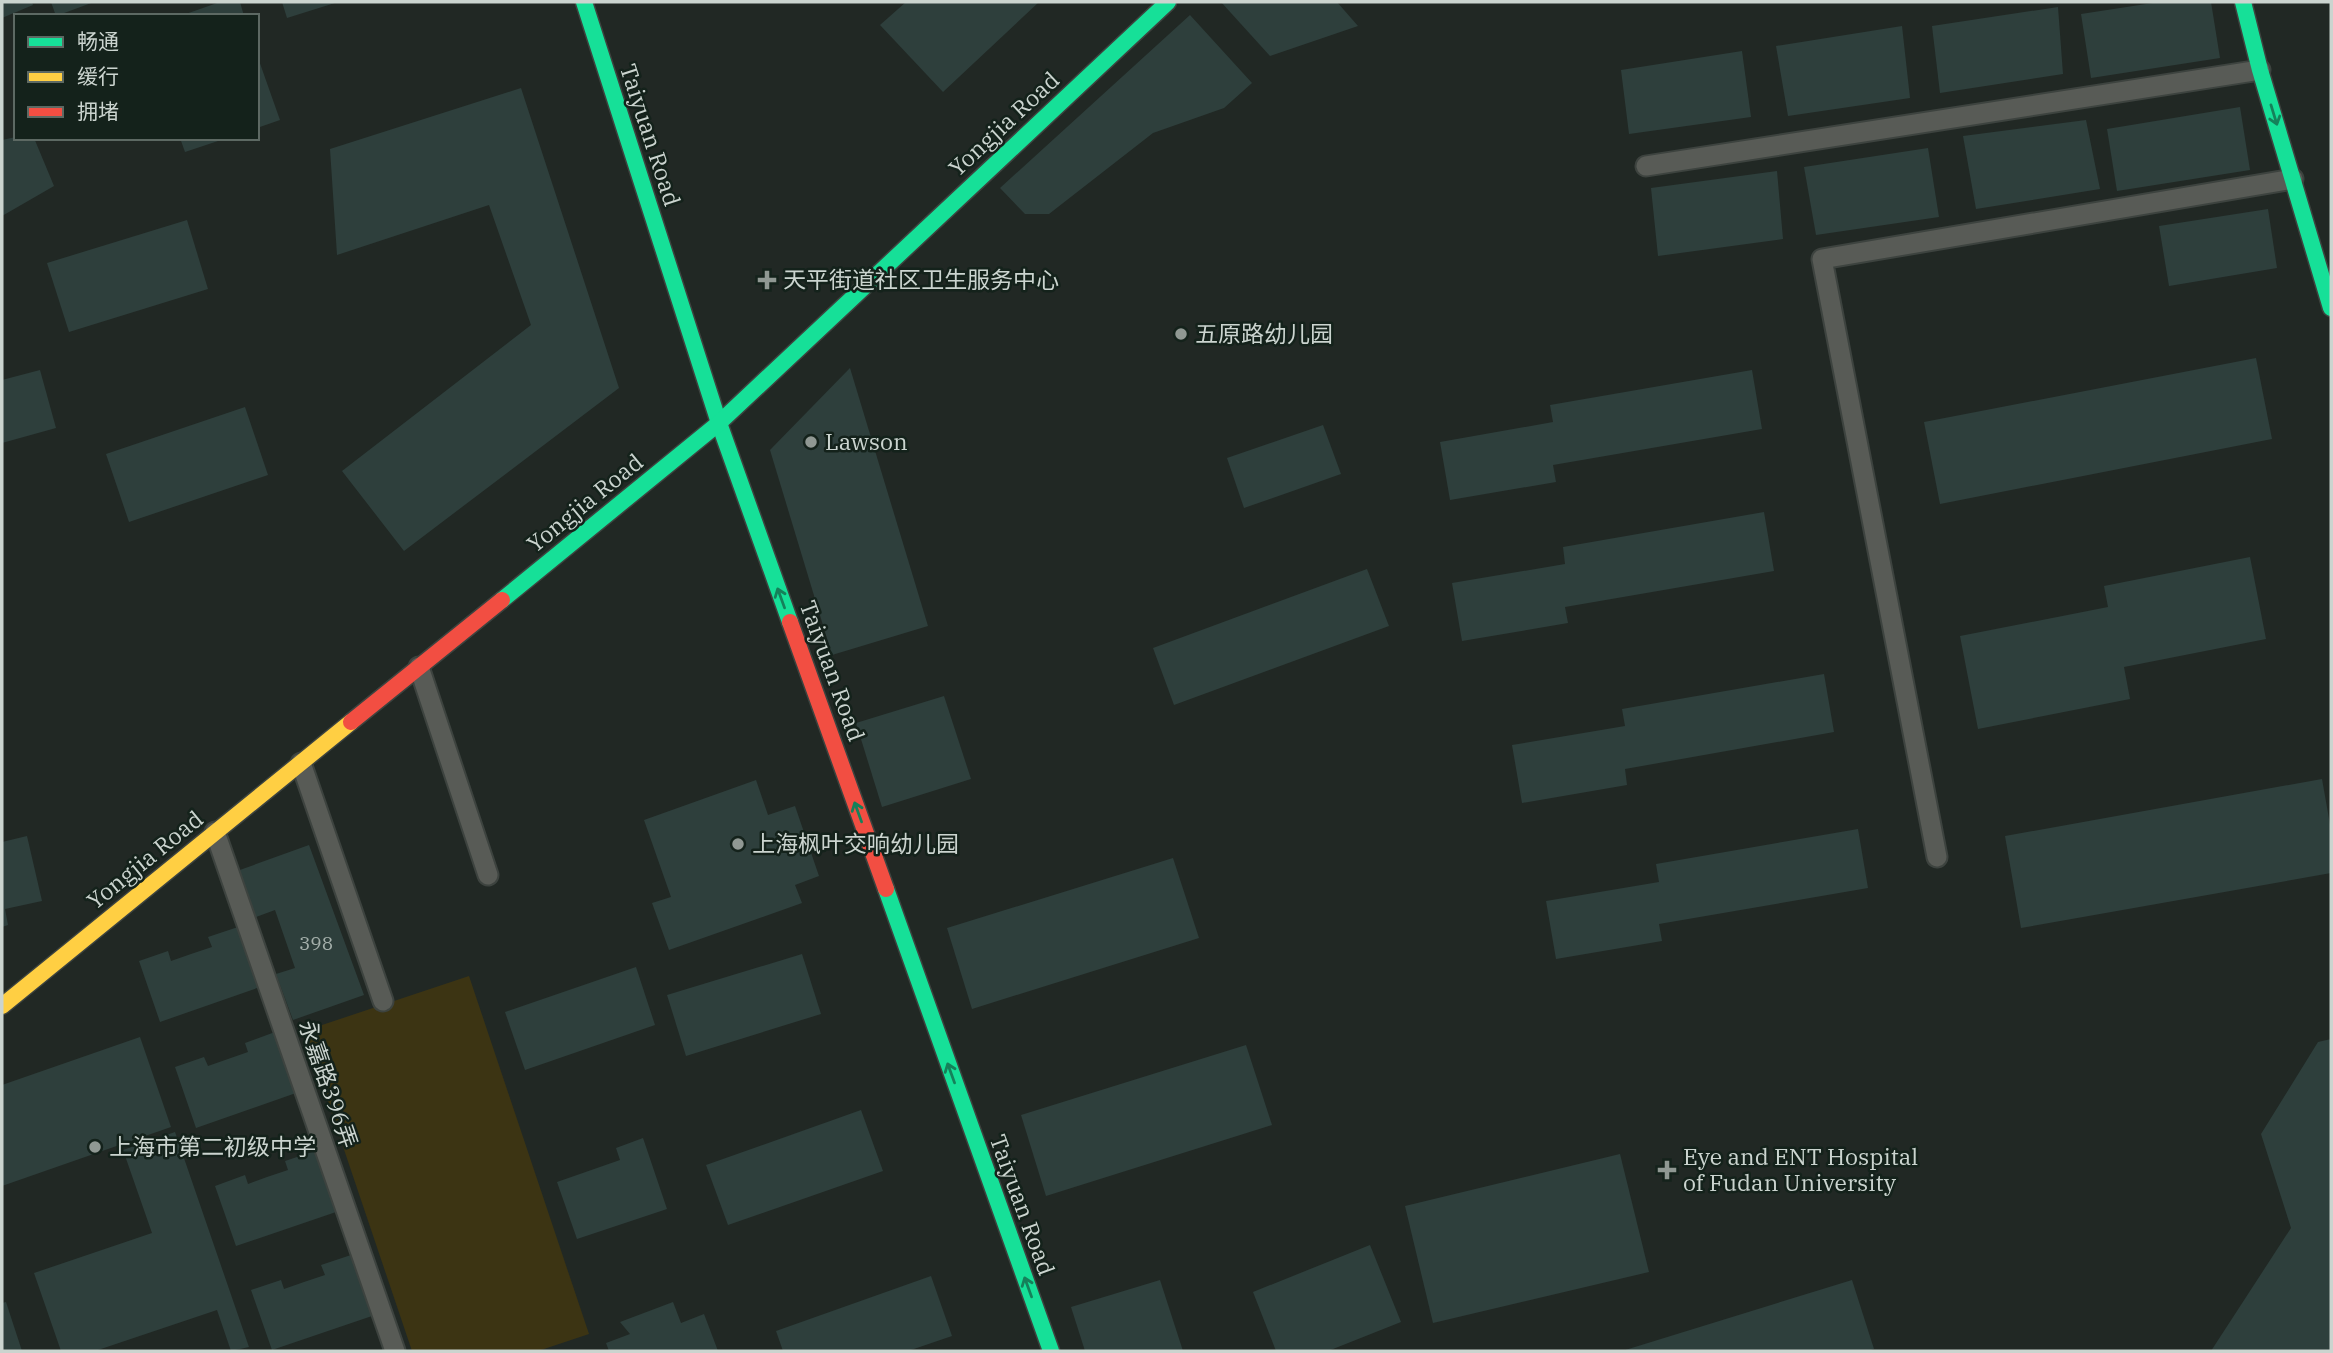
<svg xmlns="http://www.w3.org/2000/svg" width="2333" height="1353" font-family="'IBM Plex Serif','Noto Sans SC',serif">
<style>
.green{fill:#3c3413}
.building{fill:#2e3f3c}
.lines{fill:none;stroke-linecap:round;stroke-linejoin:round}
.lane-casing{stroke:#3d433f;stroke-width:23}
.fast-casing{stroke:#3d433f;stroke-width:19}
.slow-casing{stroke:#3d433f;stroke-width:19}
.jam-casing{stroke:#3d433f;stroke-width:19}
.lane{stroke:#585b56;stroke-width:19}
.fast{stroke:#16e098;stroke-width:16}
.slow{stroke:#ffcf43;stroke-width:16}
.jam{stroke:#f24e42;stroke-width:16}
.oneway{stroke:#15815a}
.poi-dot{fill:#909893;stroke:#14221b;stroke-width:2.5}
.labels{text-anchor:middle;stroke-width:5;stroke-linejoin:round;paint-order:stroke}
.number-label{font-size:19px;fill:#a4afaa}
.street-label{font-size:23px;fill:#cbd4cf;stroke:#14221b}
.poi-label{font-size:23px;fill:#cbd4cf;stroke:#14221b;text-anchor:start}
</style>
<rect width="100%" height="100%" fill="#212824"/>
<!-- green -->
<polygon class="green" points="469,976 589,1334 538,1351 412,1351 304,1031"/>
<!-- building -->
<g class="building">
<polygon points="2,2 32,2 33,5 2,18"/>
<polygon points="51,2 94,2 56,16"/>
<polygon points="220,2 240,2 244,16 180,16"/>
<polygon points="282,2 338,2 287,18"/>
<polygon points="906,2 1039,2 943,92 880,25"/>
<polygon points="1221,2 1337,2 1358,26 1270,56"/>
<polygon points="2159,2 2211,2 2220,58 2091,78 2081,14"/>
<polygon points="2058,7 2063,74 1940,93 1932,26"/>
<polygon points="1190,15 1252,83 1224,108 1153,133 1049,214 1025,214 1000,188"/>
<polygon points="1902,26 1910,98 1788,116 1776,46"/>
<polygon points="1742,51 1751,117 1629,134 1621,70"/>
<polygon points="257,55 280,120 257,128"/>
<polygon points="521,88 619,388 404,551 342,471 531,325 489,205 337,255 330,149"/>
<polygon points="2240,107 2250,170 2117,191 2107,129"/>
<polygon points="2086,120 2100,189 1976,209 1963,136"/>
<polygon points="16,137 34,138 54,186 2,216 2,140"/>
<polygon points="180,138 224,138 224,139 185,152"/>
<polygon points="1928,148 1939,217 1816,235 1804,167"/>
<polygon points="1777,171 1783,239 1658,256 1651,188"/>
<polygon points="2268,209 2277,268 2169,286 2159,226"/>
<polygon points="187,220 208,289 69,332 47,263"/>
<polygon points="2256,358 2272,439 1940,504 1924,422"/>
<polygon points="850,368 928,626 832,655 770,450"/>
<polygon points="40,370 56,428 2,443 2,380"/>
<polygon points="1752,370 1762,429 1553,465 1556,482 1450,500 1440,442 1553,422 1550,405"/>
<polygon points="245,407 268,475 129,522 106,454"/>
<polygon points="1323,425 1341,474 1244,508 1227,458"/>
<polygon points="1764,512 1774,571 1565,607 1568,623 1462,641 1452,583 1565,564 1563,547"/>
<polygon points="2250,557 2266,639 2124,667 2130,699 1978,729 1960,636 2108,607 2104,586"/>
<polygon points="1367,569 1389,626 1174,705 1153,648"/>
<polygon points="1824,674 1834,732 1625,769 1627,785 1522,803 1512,745 1625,726 1622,709"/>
<polygon points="944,696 971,779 882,807 856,723"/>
<polygon points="2322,779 2331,830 2331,873 2021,928 2005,836"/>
<polygon points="756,780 768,815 795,806 819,876 795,885 802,903 669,950 652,903 671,897 644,820"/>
<polygon points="1858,829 1868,888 1659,924 1662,941 1556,959 1546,901 1659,882 1656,864"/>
<polygon points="27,836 42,901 5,909 8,925 2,927 2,842"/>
<polygon points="309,845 364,995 293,1020 276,974 295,968 275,910 253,918 237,871"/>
<polygon points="1173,858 1199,938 972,1009 947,928"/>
<polygon points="238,927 260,987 160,1022 139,961 168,951 171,961 191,954 212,947 208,937"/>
<polygon points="802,954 821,1014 686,1056 667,995"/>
<polygon points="636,967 655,1025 525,1070 505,1012"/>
<polygon points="275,1032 296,1093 196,1128 175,1067 204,1057 208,1066 248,1052 245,1043"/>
<polygon points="140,1037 171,1127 2,1186 2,1085"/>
<polygon points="2331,1039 2331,1351 2211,1351 2291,1228 2261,1134 2318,1042"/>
<polygon points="1246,1045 1272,1125 1046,1196 1021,1115"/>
<polygon points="861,1110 883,1171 728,1225 706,1165"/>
<polygon points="175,1132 249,1347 231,1351 217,1310 95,1351 61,1351 34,1273 152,1233 123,1150"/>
<polygon points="643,1138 667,1209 577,1239 557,1182 620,1160 616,1148"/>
<polygon points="315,1151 336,1212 236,1246 215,1186 245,1175 248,1184 267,1177 288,1170 285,1161"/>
<polygon points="1620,1154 1649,1272 1433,1323 1405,1206"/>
<polygon points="1370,1245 1401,1322 1328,1351 1276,1351 1253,1292"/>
<polygon points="351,1255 372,1316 272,1350 251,1290 281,1280 284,1289 304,1282 325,1275 321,1265"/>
<polygon points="931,1276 952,1336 908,1351 783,1351 776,1331"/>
<polygon points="1160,1280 1183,1351 1085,1351 1071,1307"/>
<polygon points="1852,1280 1874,1349 1867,1351 1622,1351"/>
<polygon points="6,1302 22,1351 2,1351 2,1303"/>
<polygon points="673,1302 681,1323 704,1314 718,1351 609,1351 606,1343 630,1334 620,1322"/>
</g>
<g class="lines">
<defs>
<g id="lane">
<polyline points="1646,166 2260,70"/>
<polyline points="419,667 488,875"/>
<polyline points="301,763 383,1001"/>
<polyline points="215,832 395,1351"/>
<polyline points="1937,857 1822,259 2293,179"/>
</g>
<g id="fast">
<polyline points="584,2 719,423 790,622"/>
<polyline points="2243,2 2260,70 2331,308"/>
<polyline points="502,600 719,423 1168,2"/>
<polyline points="886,889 1051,1351"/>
</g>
<polyline id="slow" points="2,1006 351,722"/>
<g id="jam">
<polyline points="790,622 886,889"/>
<polyline points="351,722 502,600"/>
</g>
</defs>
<!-- lane casing -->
<use href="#lane" class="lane-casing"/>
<!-- fast casing -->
<use href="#fast" class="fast-casing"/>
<!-- slow casing -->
<use href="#slow" class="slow-casing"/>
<!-- jam casing -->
<use href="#jam" class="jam-casing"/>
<!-- lane -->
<use href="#lane" class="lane"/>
<!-- fast -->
<use href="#fast" class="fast"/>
<!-- slow -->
<use href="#slow" class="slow"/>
<!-- jam -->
<use href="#jam" class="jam"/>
</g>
<!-- one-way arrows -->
<defs><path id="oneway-shaft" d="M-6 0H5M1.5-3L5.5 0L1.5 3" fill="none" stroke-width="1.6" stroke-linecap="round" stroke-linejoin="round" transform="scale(1.75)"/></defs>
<g class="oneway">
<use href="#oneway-shaft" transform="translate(2274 115) rotate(73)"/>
<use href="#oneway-shaft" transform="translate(781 598) rotate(-110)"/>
<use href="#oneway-shaft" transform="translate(858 812) rotate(-110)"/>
<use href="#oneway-shaft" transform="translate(951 1073) rotate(-110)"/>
<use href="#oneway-shaft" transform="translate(1028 1287) rotate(-110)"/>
</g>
<!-- markers -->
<g class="poi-dot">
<path d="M763.5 269.5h7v7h7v7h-7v7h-7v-7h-7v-7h7z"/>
<circle cx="1181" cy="334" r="7"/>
<circle cx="811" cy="442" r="7"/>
<circle cx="738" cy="844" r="7"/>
<circle cx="95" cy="1147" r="7"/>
<path d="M1663.5 1159.5h7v7h7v7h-7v7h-7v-7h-7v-7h7z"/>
</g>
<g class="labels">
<!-- number labels -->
<g class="number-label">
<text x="316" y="950">398</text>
</g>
<!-- street labels -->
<g class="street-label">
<text transform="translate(1004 124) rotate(-43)" y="8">Yongjia Road</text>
<text transform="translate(650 135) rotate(72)" y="8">Taiyuan Road</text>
<text transform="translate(585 503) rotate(-39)" y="8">Yongjia Road</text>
<text transform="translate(832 671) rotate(70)" y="8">Taiyuan Road</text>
<text transform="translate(145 860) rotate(-39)" y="8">Yongjia Road</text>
<text transform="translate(328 1084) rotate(71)" y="8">永嘉路396弄</text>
<text transform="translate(1022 1205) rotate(70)" y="8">Taiyuan Road</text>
</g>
<!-- poi labels -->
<g class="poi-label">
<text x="783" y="288">天平街道社区卫生服务中心</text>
<text x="1195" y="342">五原路幼儿园</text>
<text x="825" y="450">Lawson</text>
<text x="752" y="852">上海枫叶交响幼儿园</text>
<text x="109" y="1155">上海市第二初级中学</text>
<text x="1683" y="1165">Eye and ENT Hospital<tspan x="1683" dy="26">of Fudan University</tspan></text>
</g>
</g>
<!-- border -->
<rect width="2333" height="1353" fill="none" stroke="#cbd4cf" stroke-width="7"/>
<!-- legend -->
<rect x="14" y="14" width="245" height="126" fill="#14221b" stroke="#5d6963" stroke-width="2"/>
<rect x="28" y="37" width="35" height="10" fill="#16e098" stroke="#5d6963" stroke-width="2"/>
<text x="77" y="49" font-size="21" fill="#cbd4cf">畅通</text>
<rect x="28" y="72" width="35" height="10" fill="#ffcf43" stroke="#5d6963" stroke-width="2"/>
<text x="77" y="84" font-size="21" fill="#cbd4cf">缓行</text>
<rect x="28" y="107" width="35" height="10" fill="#f24e42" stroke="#5d6963" stroke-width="2"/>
<text x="77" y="119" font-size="21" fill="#cbd4cf">拥堵</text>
</svg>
